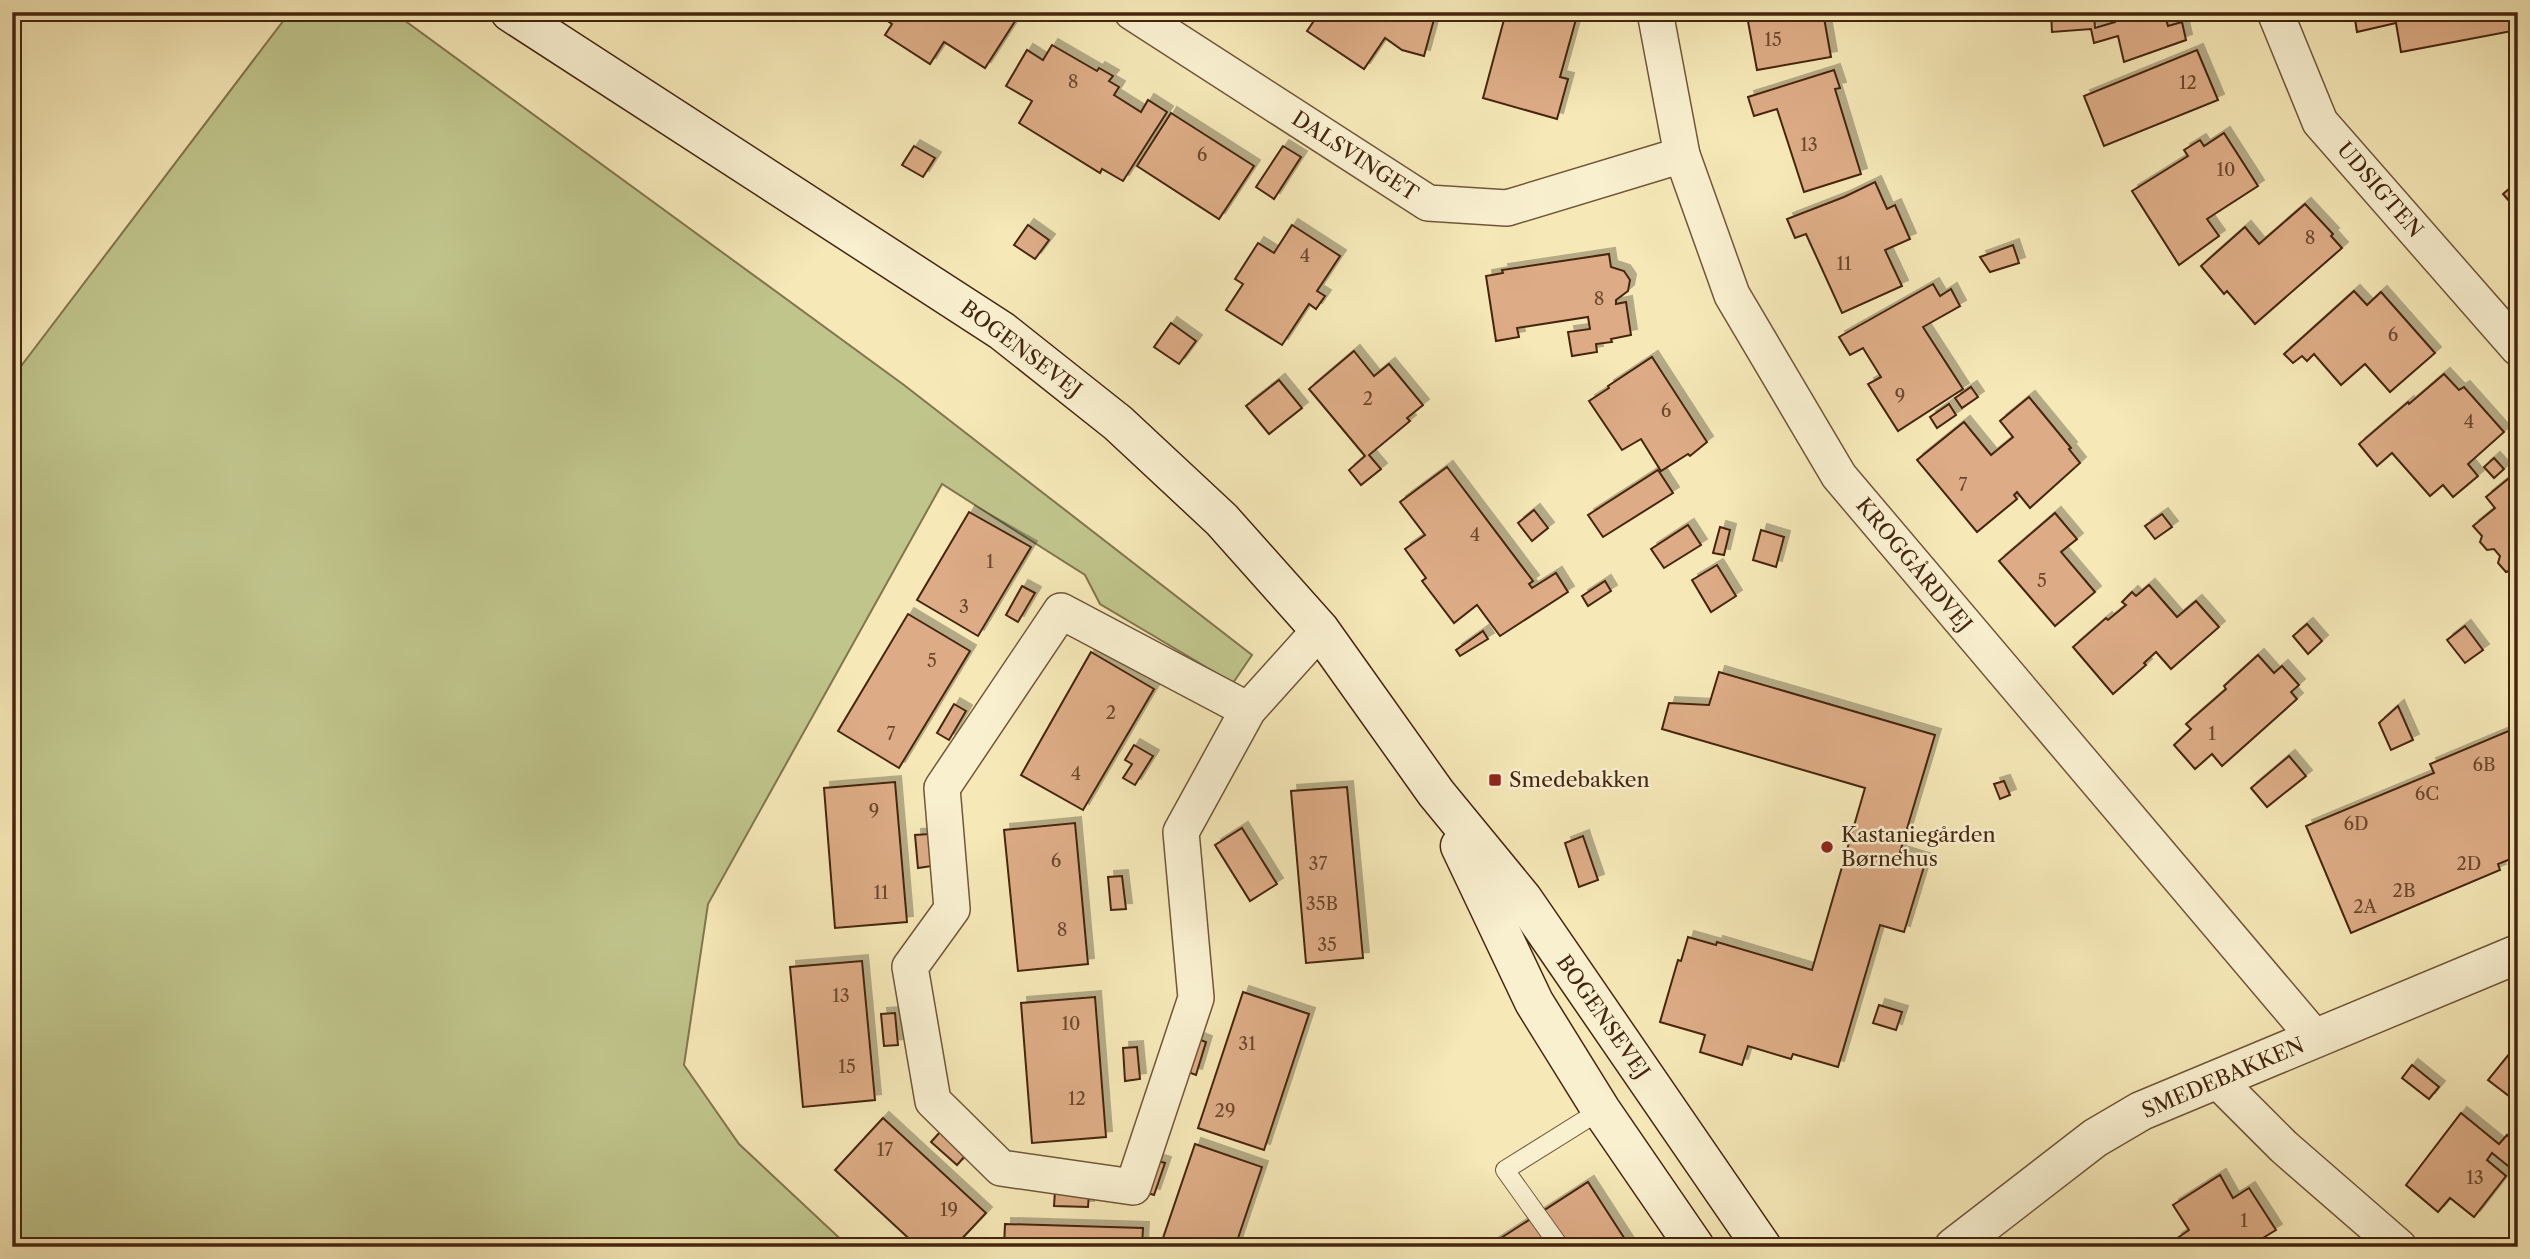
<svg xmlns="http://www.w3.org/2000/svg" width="2530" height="1259" font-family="'Libre Caslon Text',serif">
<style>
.green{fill:#c0c58c;stroke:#82754d;stroke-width:2}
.building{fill:#ddac86;stroke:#45250e;stroke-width:2;filter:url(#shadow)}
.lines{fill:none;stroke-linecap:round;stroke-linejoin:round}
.service-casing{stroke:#715638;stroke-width:20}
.minor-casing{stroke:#715638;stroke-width:38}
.tertiary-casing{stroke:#715638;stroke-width:41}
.secondary-casing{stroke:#45250e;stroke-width:41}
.service{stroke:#f9f0d0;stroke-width:18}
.minor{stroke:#f9f0d0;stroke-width:35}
.tertiary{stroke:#f9f0d0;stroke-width:38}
.secondary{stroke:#f9f0d0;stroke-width:38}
.poi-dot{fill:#8f2418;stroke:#f9f0d0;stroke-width:2.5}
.labels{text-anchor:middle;stroke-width:5;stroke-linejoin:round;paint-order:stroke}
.number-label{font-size:18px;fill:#6b472c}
.street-label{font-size:21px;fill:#45250e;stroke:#f9f0d0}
.poi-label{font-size:21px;fill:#45250e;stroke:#f9f0d0;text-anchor:start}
</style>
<defs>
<filter id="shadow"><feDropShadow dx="6" dy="-6" stdDeviation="0" flood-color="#0004"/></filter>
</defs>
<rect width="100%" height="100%" fill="#f6e8b7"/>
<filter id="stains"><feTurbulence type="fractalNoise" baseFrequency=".00286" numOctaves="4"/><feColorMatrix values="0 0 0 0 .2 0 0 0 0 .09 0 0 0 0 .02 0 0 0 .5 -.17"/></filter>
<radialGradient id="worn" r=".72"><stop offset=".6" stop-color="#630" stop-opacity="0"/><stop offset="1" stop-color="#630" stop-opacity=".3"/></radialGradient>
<!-- green -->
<polygon class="green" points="290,12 393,12 904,385 1252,655 1233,683 1100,604 1085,575 942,484 708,904 684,1065 739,1144 849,1247 12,1247 12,378"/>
<!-- building -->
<g class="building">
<polygon points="874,12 1021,12 985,68 944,42 930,64 885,35 892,24"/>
<polygon points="1320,12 1406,12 1412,17 1414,12 1436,12 1424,56 1402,50 1385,38 1364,69 1307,31"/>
<polygon points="1506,12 1578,12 1560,77 1568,79 1557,119 1483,98"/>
<polygon points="1757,12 1823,12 1831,57 1757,70 1747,16 1757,14"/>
<polygon points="2051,12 2094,12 2095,28 2115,22 2113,15 2122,12 2164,12 2168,26 2182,22 2186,40 2124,62 2118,36 2094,43 2091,29 2052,32"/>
<polygon points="2342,12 2508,12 2512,31 2401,52 2396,23 2357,32 2354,13 2343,15"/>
<polygon points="1052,45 1097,71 1099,68 1113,76 1109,81 1119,87 1114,95 1141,112 1148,100 1167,112 1123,181 1102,169 1100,173 1019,123 1032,101 1006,86 1027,50 1043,60"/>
<polygon points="2197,50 2218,100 2104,146 2084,96"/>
<polygon points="1834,70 1840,88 1835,89 1861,174 1804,192 1777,109 1754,116 1748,97"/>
<polygon points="1171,113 1254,166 1219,219 1137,166"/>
<polygon points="2224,133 2258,186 2207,219 2219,236 2179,265 2132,191 2188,156 2184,150 2200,140 2204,146"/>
<polygon points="914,146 935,158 923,177 902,165"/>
<polygon points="1283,146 1301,157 1274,199 1256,187"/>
<polygon points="2518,181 2518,211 2503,194"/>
<polygon points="1875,182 1887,209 1895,205 1910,239 1885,250 1902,286 1842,313 1806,234 1795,238 1787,219 1844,197"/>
<polygon points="2305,204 2333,234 2331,236 2342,248 2255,324 2227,291 2224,294 2201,266 2245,227 2259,244"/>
<polygon points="1028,225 1049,240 1035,259 1014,245"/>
<polygon points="1292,225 1340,256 1317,291 1325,296 1316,309 1309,304 1282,345 1226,310 1243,284 1235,279 1258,243 1274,253"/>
<polygon points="2013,245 2019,263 1990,272 1980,257"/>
<polygon points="1609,254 1611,267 1624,271 1630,280 1628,291 1616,300 1616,304 1626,302 1631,335 1611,339 1612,342 1596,344 1597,352 1572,356 1568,332 1590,329 1588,317 1517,328 1519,337 1496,341 1486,276 1503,273 1502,270"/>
<polygon points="1933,284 1940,296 1951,289 1960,306 1923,327 1963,389 1898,431 1868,384 1881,377 1863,348 1850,355 1839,337"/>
<polygon points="2354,291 2367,305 2381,292 2435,353 2390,392 2365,364 2341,385 2314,354 2307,361 2302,356 2293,363 2284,354"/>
<polygon points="1171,323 1196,341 1179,364 1154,347"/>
<polygon points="1354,351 1374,376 1389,364 1423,405 1407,418 1410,421 1369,455 1381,469 1361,485 1349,470 1365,456 1309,389"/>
<polygon points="1652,357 1707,442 1690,456 1688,454 1661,471 1641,439 1622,450 1589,401 1609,388 1608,386"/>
<polygon points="2444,374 2459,390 2464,387 2504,432 2468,464 2478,476 2453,497 2443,485 2430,496 2392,453 2377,466 2359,444 2408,402 2409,404"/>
<polygon points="1279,380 1302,408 1269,434 1246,406"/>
<polygon points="1971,387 1978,397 1962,408 1955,398"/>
<polygon points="2029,397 2071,448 2069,449 2080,463 2030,508 2017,492 2014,495 2017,499 1977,532 1917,460 1964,422 1991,455 2013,437 2000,421"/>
<polygon points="1949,404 1956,415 1937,428 1930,417"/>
<polygon points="2494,458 2504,469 2494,478 2484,467"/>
<polygon points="1447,467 1533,581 1529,584 1532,588 1556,573 1568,592 1500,636 1477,605 1454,623 1422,581 1426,578 1405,549 1425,535 1400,502"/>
<polygon points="1658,470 1673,493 1603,537 1588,515"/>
<polygon points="2514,474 2518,478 2518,577 2512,570 2506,572 2498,563 2500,556 2494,549 2487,550 2480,542 2482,536 2473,526 2495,508 2486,497"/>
<polygon points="1534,510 1548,528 1532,541 1518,523"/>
<polygon points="969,512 1031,547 978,636 917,600"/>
<polygon points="2055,513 2077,539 2061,552 2095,592 2055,626 1999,561"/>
<polygon points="2162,514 2172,527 2155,539 2145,526"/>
<polygon points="1688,525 1701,545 1664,568 1651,549"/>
<polygon points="1720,527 1730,530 1724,555 1713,553"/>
<polygon points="1761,530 1784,537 1776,567 1753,560"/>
<polygon points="1717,565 1736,596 1711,612 1692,580"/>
<polygon points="1605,581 1611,591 1588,606 1582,596"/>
<polygon points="2149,585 2177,617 2196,601 2219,627 2171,669 2156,652 2144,663 2146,665 2113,694 2073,647 2106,618 2108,620 2126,605 2122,602 2132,592 2136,596"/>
<polygon points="1022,586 1035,593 1018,622 1006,615"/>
<polygon points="908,614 970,651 899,768 838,731"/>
<polygon points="2307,624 2322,641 2308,654 2293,636"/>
<polygon points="2465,626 2483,650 2465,663 2447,640"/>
<polygon points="1483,631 1488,639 1460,656 1456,650"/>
<polygon points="1091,652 1154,689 1083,810 1021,775"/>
<polygon points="2258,655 2274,673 2282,666 2299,685 2291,692 2297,699 2222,766 2212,754 2195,769 2174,745 2191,729 2186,724 2226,689 2224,686"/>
<polygon points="1719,672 1935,735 1900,852 1926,860 1904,932 1880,925 1838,1067 1793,1054 1791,1059 1748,1046 1742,1065 1700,1052 1705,1035 1660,1022 1678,960 1681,961 1688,937 1716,945 1717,942 1812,970 1865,788 1662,729 1669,703 1709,705"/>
<polygon points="954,704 966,711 949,740 937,733"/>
<polygon points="2398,706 2413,740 2391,750 2379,723"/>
<polygon points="2518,727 2518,856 2498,864 2500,870 2351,933 2306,826 2434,773 2430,764"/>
<polygon points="1134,745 1153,756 1135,785 1123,778 1132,764 1125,760"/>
<polygon points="2289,756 2306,776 2267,807 2251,788"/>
<polygon points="2004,781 2010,795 2000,799 1994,784"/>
<polygon points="895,782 907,922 835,928 824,788"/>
<polygon points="1347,787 1363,958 1306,963 1291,791"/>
<polygon points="1075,823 1088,964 1018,971 1004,830"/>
<polygon points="1242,828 1277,884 1250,901 1215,845"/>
<polygon points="929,834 932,866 918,868 915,835"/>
<polygon points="1583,836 1598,880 1579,887 1565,843"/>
<polygon points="1122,876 1126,909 1111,910 1108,877"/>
<polygon points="862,961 875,1100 803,1107 790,967"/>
<polygon points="1243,992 1309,1014 1264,1150 1198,1128"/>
<polygon points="1095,997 1106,1137 1032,1143 1021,1003"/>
<polygon points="1879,1005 1902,1012 1896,1030 1873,1023"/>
<polygon points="895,1013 898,1045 884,1046 881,1014"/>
<polygon points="1193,1037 1206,1042 1196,1075 1182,1070"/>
<polygon points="2518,1043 2518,1103 2488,1080"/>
<polygon points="1137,1047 1140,1079 1125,1081 1123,1048"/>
<polygon points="2412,1065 2439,1087 2429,1099 2402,1078"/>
<polygon points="2461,1113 2499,1144 2507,1135 2518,1145 2518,1174 2492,1153 2487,1160 2506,1176 2474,1217 2450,1198 2438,1212 2406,1185"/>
<polygon points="883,1118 986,1213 954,1247 918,1247 835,1170"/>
<polygon points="941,1131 966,1155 957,1165 931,1142"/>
<polygon points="1195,1144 1262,1167 1235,1247 1179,1247 1162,1241"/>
<polygon points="1151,1159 1165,1163 1154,1195 1141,1191"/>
<polygon points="2220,1175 2233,1198 2249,1188 2276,1230 2248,1247 2181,1247 2176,1239 2189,1230 2173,1205"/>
<polygon points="1588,1182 1630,1247 1487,1247"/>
<polygon points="1055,1191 1089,1193 1088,1207 1054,1206"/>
<polygon points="1005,1224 1143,1228 1142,1247 1004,1247"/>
</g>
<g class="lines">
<defs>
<polyline id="service" points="1560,1247 1505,1170 1601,1110"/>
<g id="minor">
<polyline points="1132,12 1428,203 1507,208 1682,155"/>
<polyline points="1655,12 1682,155 1732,295 1839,476 2316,1039"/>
<polyline points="2275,12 2320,122 2518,348"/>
<polyline points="1248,710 1061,611 942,788 952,909 910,967 933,1101 1001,1168 1133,1187 1196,998 1181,832 1248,710 1320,630"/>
<polyline points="2218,1081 2284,1147 2399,1247"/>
</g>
<polyline id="tertiary" points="1954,1247 2095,1138 2141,1111 2518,954"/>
<g id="secondary">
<polyline points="510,12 1002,331 1118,423 1222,520 1320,630 1436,793 1523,899 1762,1247"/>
<polyline points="1460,846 1534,1002 1601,1110 1695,1247"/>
</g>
</defs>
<!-- service casing -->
<use href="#service" class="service-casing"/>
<!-- minor casing -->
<use href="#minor" class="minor-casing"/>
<!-- tertiary casing -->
<use href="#tertiary" class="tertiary-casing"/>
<!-- secondary casing -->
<use href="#secondary" class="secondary-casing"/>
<!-- service -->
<use href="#service" class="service"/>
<!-- minor -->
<use href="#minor" class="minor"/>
<!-- tertiary -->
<use href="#tertiary" class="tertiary"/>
<!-- secondary -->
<use href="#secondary" class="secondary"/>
</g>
<!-- markers -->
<g class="poi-dot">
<rect x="1488" y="773" width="14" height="14" rx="3.5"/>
<circle cx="1827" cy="847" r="7"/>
</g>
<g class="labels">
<!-- number labels -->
<g class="number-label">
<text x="1773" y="46">15</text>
<text x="1073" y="88">8</text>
<text x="2188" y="89">12</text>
<text x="1809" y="151">13</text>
<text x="1202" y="161">6</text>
<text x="2226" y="176">10</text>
<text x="2310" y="244">8</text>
<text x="1305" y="262">4</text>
<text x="1844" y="270">11</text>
<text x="1599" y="305">8</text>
<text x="2393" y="341">6</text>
<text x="1900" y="402">9</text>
<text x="1368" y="405">2</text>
<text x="1666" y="417">6</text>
<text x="2469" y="428">4</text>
<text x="1963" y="491">7</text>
<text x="1475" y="541">4</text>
<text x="990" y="568">1</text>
<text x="2042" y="587">5</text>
<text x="964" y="613">3</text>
<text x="932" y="667">5</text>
<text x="1111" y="719">2</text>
<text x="891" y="740">7</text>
<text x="2212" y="740">1</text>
<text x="2484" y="771">6B</text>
<text x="1076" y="780">4</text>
<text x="2427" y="800">6C</text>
<text x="874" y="817">9</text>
<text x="2356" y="830">6D</text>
<text x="1056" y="867">6</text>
<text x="1318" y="870">37</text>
<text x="2469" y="870">2D</text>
<text x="2404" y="897">2B</text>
<text x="881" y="899">11</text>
<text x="1322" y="910">35B</text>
<text x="2365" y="913">2A</text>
<text x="1062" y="936">8</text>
<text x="1327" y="951">35</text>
<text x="841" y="1002">13</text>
<text x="1071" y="1030">10</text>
<text x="1247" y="1050">31</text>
<text x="847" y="1073">15</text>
<text x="1077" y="1105">12</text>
<text x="1225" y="1117">29</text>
<text x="885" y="1156">17</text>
<text x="2475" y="1184">13</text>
<text x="949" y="1216">19</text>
<text x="2244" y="1227">1</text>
</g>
<!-- street labels -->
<g class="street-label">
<text transform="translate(1355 156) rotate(33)" y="7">DALSVINGET</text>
<text transform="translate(2380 190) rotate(49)" y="7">UDSIGTEN</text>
<text transform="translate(1021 349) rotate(37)" y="7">BOGENSEVEJ</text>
<text transform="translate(1914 565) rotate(50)" y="7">KROGGÅRDVEJ</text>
<text transform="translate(1603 1017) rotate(55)" y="7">BOGENSEVEJ</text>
<text transform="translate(2223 1078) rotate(-23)" y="7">SMEDEBAKKEN</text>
</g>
<!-- poi labels -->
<g class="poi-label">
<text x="1509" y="787">Smedebakken</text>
<text x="1841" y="842">Kastaniegården<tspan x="1841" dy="24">Børnehus</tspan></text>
</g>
</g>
<!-- margin -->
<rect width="2530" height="1259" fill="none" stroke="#f6e8b7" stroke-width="42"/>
<rect x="14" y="14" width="2502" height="1231" fill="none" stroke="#45250e" stroke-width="3.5"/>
<rect x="21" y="21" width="2488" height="1217" fill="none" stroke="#45250e" stroke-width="2"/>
<rect width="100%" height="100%" filter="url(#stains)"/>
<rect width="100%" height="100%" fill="url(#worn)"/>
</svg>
